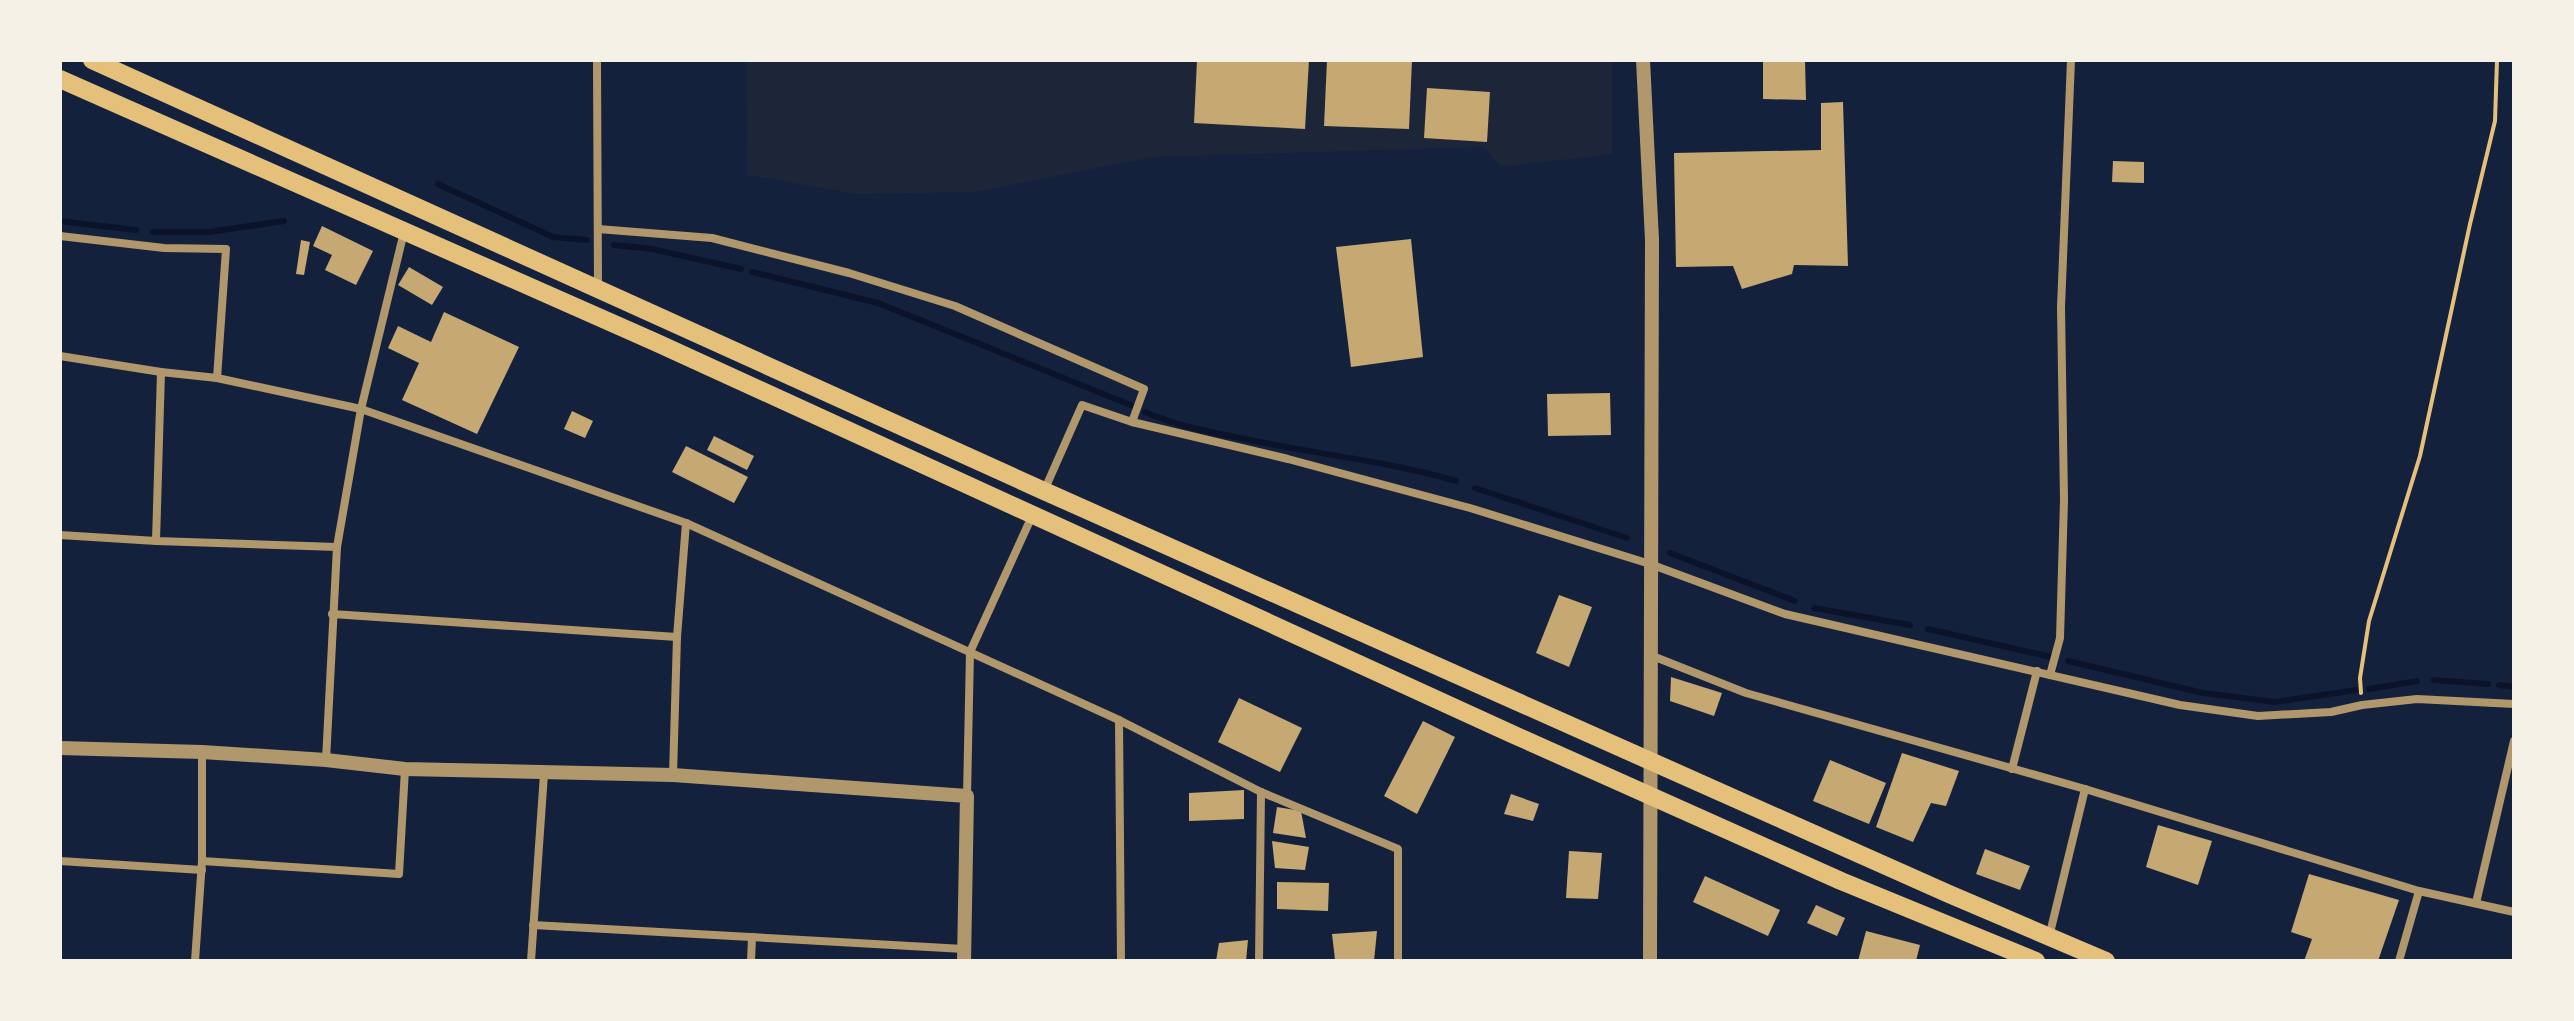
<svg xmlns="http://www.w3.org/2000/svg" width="2574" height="1021" font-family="Helvetica,sans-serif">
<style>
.green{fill:#1d2539}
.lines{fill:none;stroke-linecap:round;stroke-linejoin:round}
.stream{stroke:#0b132b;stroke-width:6}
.building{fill:#c6a872}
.path{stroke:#e5c07b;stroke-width:4}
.minor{stroke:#b1986c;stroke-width:8}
.tertiary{stroke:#b1986c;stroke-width:14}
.trunk{stroke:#e5c07b;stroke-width:18}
</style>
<rect width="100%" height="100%" fill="#14213d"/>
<!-- green -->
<polygon class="green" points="746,60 1612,60 1612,154 1501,167 1485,147 1152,157 975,192 857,194 747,175"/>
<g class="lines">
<!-- stream -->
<g class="stream">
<polyline points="438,184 553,237 587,240"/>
<polyline points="60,221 136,230"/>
<polyline points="153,232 209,232 284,221"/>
<polyline points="614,245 652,249 741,269"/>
<polyline points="752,272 878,303 1133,406"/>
<path d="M 1145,412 C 1177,426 1210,432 1245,439 C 1315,454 1387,461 1456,481"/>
<polyline points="1475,488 1627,538"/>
<polyline points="1670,553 1795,601"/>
<polyline points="1814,608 1910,625"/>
<polyline points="1928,629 2051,657"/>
<polyline points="2068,661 2203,693 2275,702 2356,690"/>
<polyline points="2434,680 2488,684"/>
<polyline points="2499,685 2514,687"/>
<polyline points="2369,689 2417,681"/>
</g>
</g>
<!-- building -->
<g class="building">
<polygon points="1197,60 1309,60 1305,129 1194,123"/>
<polygon points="1327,60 1412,60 1409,129 1324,126"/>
<polygon points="1763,60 1805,60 1806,100 1763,99"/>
<polygon points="1427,88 1490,92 1487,142 1424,138"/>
<polygon points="1843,102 1848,266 1794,265 1792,274 1742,289 1733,266 1676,267 1674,153 1821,150 1821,103"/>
<polygon points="2113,161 2144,162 2144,183 2112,182"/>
<polygon points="322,226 373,251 356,285 325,270 332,255 313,246"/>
<polygon points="1411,239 1423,357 1351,367 1336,247"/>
<polygon points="301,240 310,242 304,275 296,274"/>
<polygon points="409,267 443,287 432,305 398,285"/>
<polygon points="444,312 519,347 477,434 402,400 419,363 388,348 398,326 431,342"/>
<polygon points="1610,393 1611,435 1548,436 1547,394"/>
<polygon points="572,411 593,421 585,438 564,429"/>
<polygon points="714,436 754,456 747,470 707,450"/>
<polygon points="686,446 748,477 734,503 672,472"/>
<polygon points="1559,595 1592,607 1569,667 1536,653"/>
<polygon points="1671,677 1722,693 1714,716 1670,701"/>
<polygon points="1239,698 1302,728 1280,772 1218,742"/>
<polygon points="1423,721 1455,737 1417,814 1384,796"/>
<polygon points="1902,753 1959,771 1946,806 1931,803 1913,842 1876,827"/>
<polygon points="1830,760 1886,783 1869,824 1813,801"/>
<polygon points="1244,790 1244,819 1189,821 1189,793"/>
<polygon points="1511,794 1539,804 1533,821 1504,814"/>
<polygon points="1277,807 1301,811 1306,838 1273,833"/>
<polygon points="2158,825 2212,841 2198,885 2146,867"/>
<polygon points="1272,841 1309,847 1305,870 1275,868"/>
<polygon points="1985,849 2030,866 2020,890 1976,874"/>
<polygon points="1569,851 1602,853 1598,899 1566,898"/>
<polygon points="2309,874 2399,900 2378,961 2304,961 2312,939 2291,932"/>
<polygon points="1705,876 1780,910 1768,936 1693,902"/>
<polygon points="1277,882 1329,883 1328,911 1277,909"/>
<polygon points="1816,905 1845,918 1837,936 1807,923"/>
<polygon points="1377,931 1374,961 1335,960 1332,934"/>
<polygon points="1866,931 1920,945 1916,961 1858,961"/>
<polygon points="1248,940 1246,961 1216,961 1219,943"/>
</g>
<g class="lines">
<!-- path -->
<polyline class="path" points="2361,693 2360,678 2369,621 2420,456 2470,224 2495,121 2497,60"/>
<!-- minor -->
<g class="minor">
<polyline points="597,60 598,287"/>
<polyline points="598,229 712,238 849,273 955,306 1144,389 1132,422"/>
<polyline points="60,236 164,248 226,249 217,378"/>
<polyline points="60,356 161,372 217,378 361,409 686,523 1119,720 1261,792 1398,849 1398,961"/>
<polyline points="1044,491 1082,405 1132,422 1288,459 1470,508 1650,564 1785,614 2180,705 2258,716 2331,712 2362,705 2417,699 2514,704"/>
<polyline points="60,535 156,541 337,547"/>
<polyline points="156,541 161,372"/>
<polyline points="332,614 677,637"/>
<polyline points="1650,655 1746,693 2085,789 2419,891 2514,912"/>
<polyline points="2050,675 2060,638 2064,500 2061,307 2071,60"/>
<polyline points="1119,720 1121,961"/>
<polyline points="326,760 337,547 361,409 404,232"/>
<polyline points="2012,769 2037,671"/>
<polyline points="673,775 677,637 686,523"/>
<polyline points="967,796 970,652 1033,514"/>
<polyline points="60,861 202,870"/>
<polyline points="202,861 399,874 405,769"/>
<polyline points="2476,903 2514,741"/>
<polyline points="533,925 964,949"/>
<polyline points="2049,937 2085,789"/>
<polyline points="195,961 202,861 202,752"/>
<polyline points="531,961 544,774"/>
<polyline points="751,961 752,937"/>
<polyline points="1259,961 1261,792"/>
<polyline points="2399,961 2419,891"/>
</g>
<!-- tertiary -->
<g class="tertiary">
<polyline points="1643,60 1652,240 1650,961"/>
<polyline points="60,748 202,752 326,760 405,769 673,775 967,796 964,961"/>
</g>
<!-- trunk -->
<g class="trunk">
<polyline points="92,60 1044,491 1949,894 2106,961"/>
<polyline points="60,79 655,342 1512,734 1841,881 2036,961"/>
</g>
</g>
<!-- border -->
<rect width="2574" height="1021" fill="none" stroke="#f6f1e7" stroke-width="124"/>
</svg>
